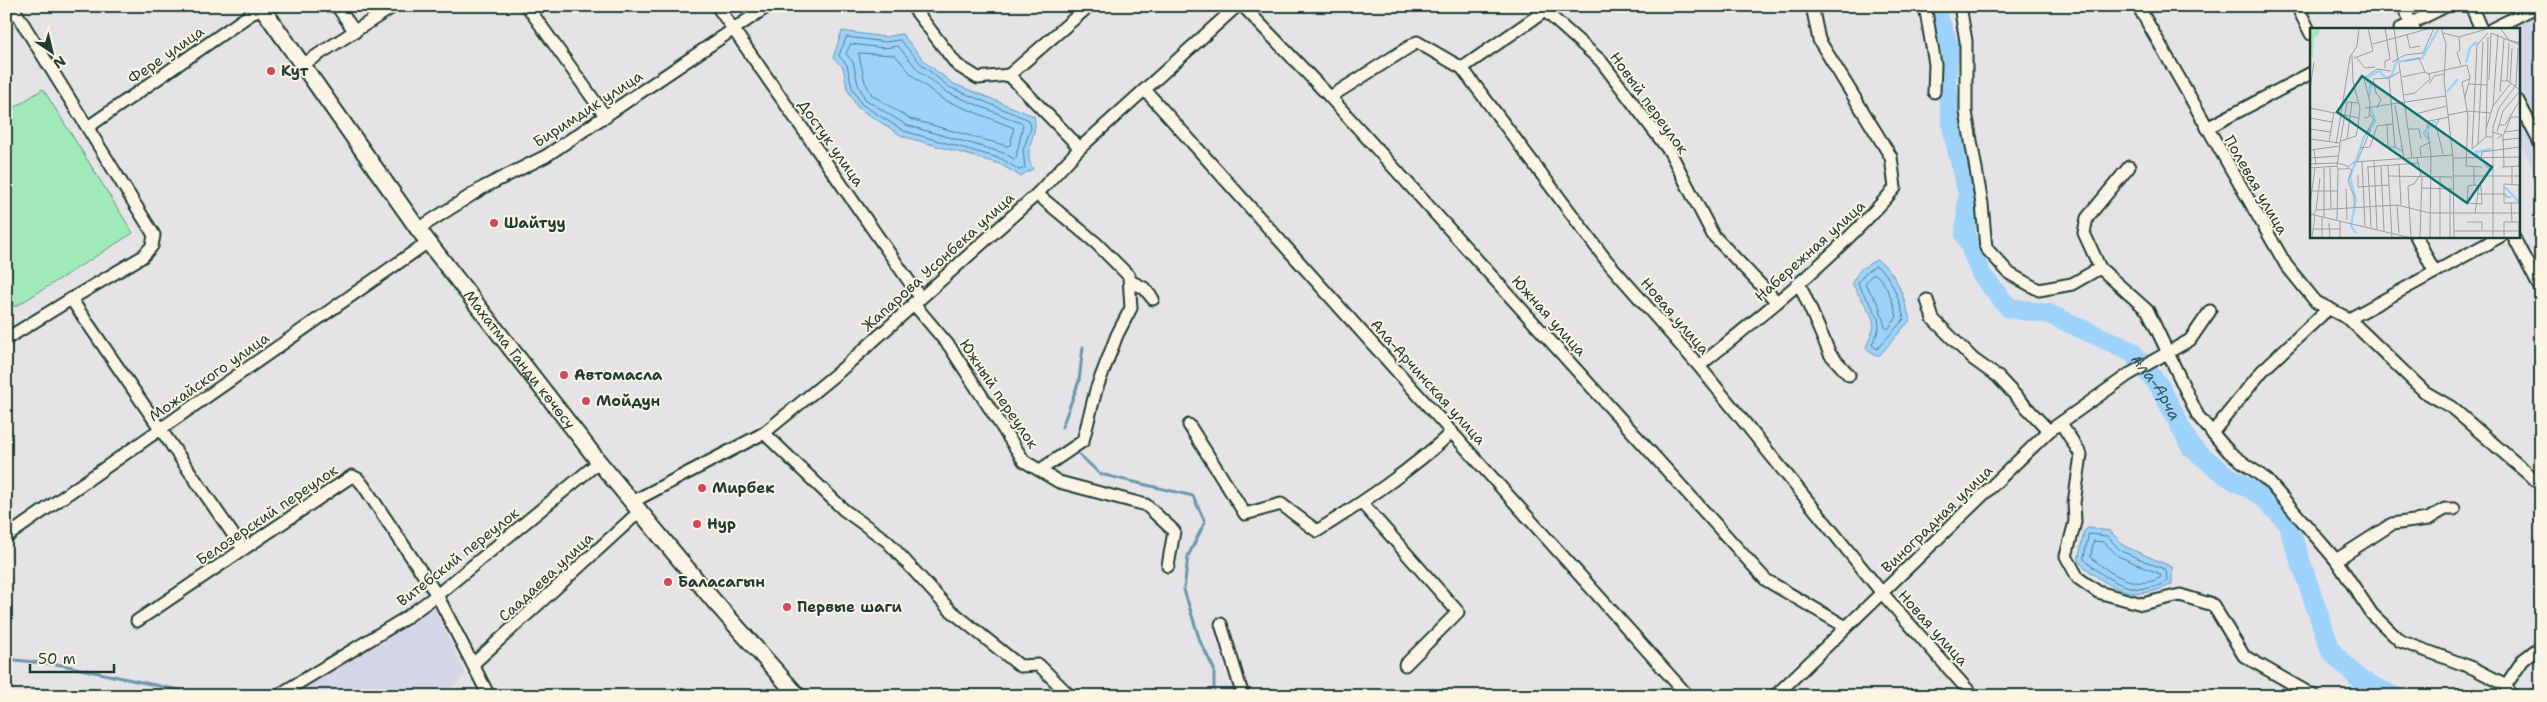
<svg xmlns="http://www.w3.org/2000/svg" width="2547" height="702" font-family="'Shantell Sans',sans-serif">
<style>
.built{fill:#d5d6e7}
.green{fill:#a0e9b8;stroke:#609376}
.water{fill:#9dd3fb;stroke:#6b97ab}
.lines{fill:none;stroke-linecap:round;stroke-linejoin:round}
.shore{stroke:#517984;stroke-width:1}
.stream{stroke:#6b97ab;stroke-width:3}
.river{stroke:#9dd3fb;stroke-width:20}
.minor-casing{stroke:#1f3d34;stroke-width:15}
.major-casing{stroke:#1f3d34;stroke-width:19}
.minor{stroke:#fcf5e5;stroke-width:11}
.major{stroke:#fcf5e5;stroke-width:15}
.poi-dot{fill:#d1495b;stroke:#fcf5e5;stroke-width:2}
.labels{text-anchor:middle;stroke-width:4;stroke-linejoin:round;paint-order:stroke}
.street-label{font-size:15px;fill:#1f3d34;stroke:#fcf5e5}
.poi-label{font-size:15px;font-weight:bold;fill:#1f3d34;stroke:#fcf5e5;text-anchor:start}
.water-label{font-size:16px;font-style:italic;fill:#385b5c;stroke:#fcf5e5}
.inset-river{fill:none;stroke:#9dd3fb;stroke-width:2.5}
.inset-road{fill:none;stroke:#96a19f;stroke-width:1}
.view{fill:#0f766e;fill-opacity:0.15;stroke:#0f766e;stroke-width:2.5}
.inset-edge{fill:none;stroke:#1f3d34;stroke-width:2.5}
</style>
<rect width="100%" height="100%" fill="#e5e3e6"/>
<filter id="ink" filterUnits="userSpaceOnUse"><feTurbulence type="fractalNoise" baseFrequency=".02" numOctaves="2"/><feDisplacementMap in="SourceGraphic" scale="10" xChannelSelector="R" yChannelSelector="G"/><feConvolveMatrix kernelMatrix="1 2 1 2 8 2 1 2 1" color-interpolation-filters="sRGB"/></filter>
<g filter="url(#ink)">
<!-- built -->
<g class="built">
<polygon points="2541,8 2541,185 2518,138 2518,29 2502,29"/>
<polygon points="432,603 466,675 440,696 284,696"/>
</g>
<!-- green -->
<polygon class="green" points="43,89 133,233 15,307 6,294 6,113"/>
<!-- water -->
<g class="water">
<path d="M 842,31 L 885,37 L 902,34 L 926,63 L 952,83 L 1034,116 C 1039,137 1021,149 1033,169 L 1020,176 L 1000,164 L 902,136 L 857,107 L 847,88 L 843,67 L 833,58 Z"/>
<path d="M 1876,260 C 1896,268 1905,301 1910,320 L 1878,357 L 1866,348 C 1868,341 1874,331 1874,325 C 1873,312 1857,295 1852,282 L 1861,269 Z"/>
<path d="M 2088,528 L 2110,531 L 2124,546 L 2172,567 L 2172,584 C 2135,604 2106,587 2078,561 L 2084,531 Z"/>
</g>
<g class="lines">
<!-- shore -->
<g class="shore">
<polygon points="847,37 885,42 900,40 923,66 949,87 1029,120 1031,128 1023,150 1025,168 1019,170 1002,159 904,131 861,104 852,87 847,65 839,56"/>
<polygon points="851,44 884,48 898,46 919,71 946,92 1023,124 1016,158 1014,159 1004,153 906,125 865,99 858,84 853,62 846,54"/>
<polygon points="859,53 895,55 914,77 942,99 1014,128 1010,145 1007,146 910,119 872,95 865,82"/>
<path d="M 1876,266 C 1890,271 1901,305 1904,319 L 1877,349 L 1872,345 C 1874,339 1879,332 1879,326 C 1879,310 1863,297 1858,283 L 1865,273 Z"/>
<path d="M 1875,274 C 1887,282 1893,303 1897,317 L 1888,329 L 1885,327 L 1879,305 L 1865,284 L 1869,278 Z"/>
<path d="M 2089,534 L 2107,536 L 2121,551 L 2166,570 L 2167,581 C 2139,600 2105,580 2084,559 Z"/>
<path d="M 2094,541 L 2104,542 L 2118,556 L 2160,574 L 2161,577 C 2138,592 2108,573 2091,557 Z"/>
</g>
<!-- stream -->
<g class="stream">
<polyline points="1062,427 1079,381 1083,347"/>
<polyline points="1080,455 1100,474 1193,496 1205,522 1188,556 1184,590 1200,641 1214,669 1214,696"/>
<polyline points="6,659 62,665 206,696"/>
</g>
<!-- river -->
<path class="river" id="s1" d="M 1934,6 L 1949,46 L 1946,81 L 1954,137 L 1968,194 L 1965,234 L 1981,274 L 2009,308 L 2049,314 L 2131,351 L 2160,387 L 2191,447 L 2224,474 L 2262,496 L 2287,522 L 2331,651 L 2360,680 L 2393,696"/>
<defs>
<g id="minor">
<polyline points="12,6 154,235 152,246 142,257 71,299 243,549"/>
<polyline points="337,6 355,32"/>
<polyline points="527,6 606,117"/>
<polyline points="717,6 920,297"/>
<polyline points="912,6 957,65 978,78 1009,75 1080,148"/>
<polyline points="1243,6 1330,97 1766,580 1846,627"/>
<polyline points="1925,6 1935,64 1934,92"/>
<polyline points="1960,6 1966,41 1966,112 1982,204 1986,248 2010,274 2039,290 2072,284 2100,268"/>
<polyline points="2138,6 2286,265 2316,302 2349,319 2425,392 2451,407 2541,485"/>
<polyline points="2297,6 2311,34"/>
<polyline points="2403,6 2414,29"/>
<polyline points="2471,6 2481,29"/>
<polyline points="2400,29 2446,6"/>
<polyline points="2492,29 2538,6"/>
<polyline points="302,65 394,6"/>
<polyline points="1462,68 1545,11 1601,61 1670,152 1713,235 1777,302"/>
<polyline points="1009,75 1089,6"/>
<polyline points="1145,90 1688,696"/>
<polyline points="1330,97 1417,42 1462,68 1606,260 1699,366 1882,593 1973,696"/>
<polyline points="2518,101 2541,145"/>
<polyline points="88,127 261,7"/>
<polyline points="2207,128 2311,73"/>
<polyline points="2129,167 2087,218 2084,233 2100,268 2148,311 2198,416 2229,452 2267,480 2336,560 2372,614 2400,641 2473,668 2506,685 2510,696"/>
<polyline points="1037,194 1096,243 1129,276 1131,308 1117,335 1096,390 1083,441 1040,470"/>
<polyline points="418,229 484,187 546,156 768,6"/>
<polyline points="2416,236 2434,271"/>
<polyline points="2513,236 2541,290"/>
<polyline points="1130,281 1144,288 1153,299"/>
<polyline points="1799,283 1830,354 1849,375"/>
<polyline points="1927,300 1933,319 1973,359 1998,377 2049,431"/>
<polyline points="913,303 950,347 1024,461 1059,482 1146,505 1174,531 1168,566"/>
<polyline points="2349,319 2501,236"/>
<polyline points="6,339 71,299"/>
<path d="M 1699,366 C 1768,310 1838,255 1895,188 L 1891,157 L 1819,40 L 1812,6"/>
<polyline points="2061,423 2081,455 2074,503 2075,522 2066,556 2078,578 2098,592 2142,604 2180,595 2213,605 2244,656 2314,696"/>
<path d="M 1189,425 L 1245,514 L 1281,504 L 1317,531 C 1365,501 1411,470 1452,432"/>
<polyline points="764,433 844,510 887,541 949,609 1020,666 1039,665 1070,696"/>
<polyline points="2212,433 2262,371 2329,308"/>
<polyline points="632,502 764,433 842,369 1037,194 1080,148 1237,6"/>
<polyline points="1362,503 1458,612 1405,665"/>
<polyline points="6,537 428,242"/>
<polyline points="2336,560 2392,524 2428,519 2445,509 2454,509"/>
<polyline points="137,621 352,476 358,479 363,485 437,595 489,696"/>
<polyline points="1221,624 1243,696"/>
<polyline points="473,664 640,511"/>
<polyline points="2506,685 2523,660 2541,646"/>
<polyline points="277,696 404,619 437,595 599,462"/>
<polyline points="1775,696 2049,431 2128,375 2190,340 2210,311"/>
</g>
<g id="major">
<path id="s2" d="M 261,6 L 418,229 L 599,462 L 713,600 L 798,696"/>
</g>
</defs>
<!-- minor casing -->
<use href="#minor" class="minor-casing"/>
<!-- major casing -->
<use href="#major" class="major-casing"/>
<!-- minor -->
<use href="#minor" class="minor"/>
<!-- major -->
<use href="#major" class="major"/>
</g>
</g>
<!-- markers -->
<g class="poi-dot">
<circle cx="271" cy="71" r="5"/>
<circle cx="494" cy="223" r="5"/>
<circle cx="564" cy="375" r="5"/>
<circle cx="586" cy="401" r="5"/>
<circle cx="702" cy="488" r="5"/>
<circle cx="697" cy="524" r="5"/>
<circle cx="668" cy="582" r="5"/>
<circle cx="787" cy="607" r="5"/>
</g>
<g class="labels">
<!-- street labels -->
<g class="street-label">
<text transform="translate(166 55) rotate(-35)" y="5">Фере улица</text>
<text transform="translate(1649 103) rotate(54)" y="5">Новый переулок</text>
<text transform="translate(588 109) rotate(-33)" y="5">Биримдик улица</text>
<text transform="translate(831 143) rotate(55)" y="5">Достук улица</text>
<text transform="translate(2256 185) rotate(60)" y="5">Полевая улица</text>
<text transform="translate(1810 251) rotate(-42)" y="5">Набережная улица</text>
<text transform="translate(938 262) rotate(-42)" y="5">Жапарова Усонбека улица</text>
<text transform="translate(1549 316) rotate(48)" y="5">Южная улица</text>
<text transform="translate(1675 316) rotate(49)" y="5">Новая улица</text>
<text dy="5" stroke="none"><textPath href="#s2" startOffset="438">Махатма Ганди көчөсү</textPath></text>
<text transform="translate(209 377) rotate(-35)" y="5">Можайского улица</text>
<text transform="translate(1428 382) rotate(48)" y="5">Ала-Арчинская улица</text>
<text transform="translate(999 394) rotate(56)" y="5">Южный переулок</text>
<text transform="translate(267 515) rotate(-34)" y="5">Белозерский переулок</text>
<text transform="translate(1937 519) rotate(-44)" y="5">Виноградная улица</text>
<text transform="translate(458 557) rotate(-38)" y="5">Витебский переулок</text>
<text transform="translate(546 577) rotate(-43)" y="5">Саадаева улица</text>
<text transform="translate(1933 628) rotate(48)" y="5">Новая улица</text>
</g>
<!-- poi labels -->
<g class="poi-label">
<text x="281" y="76">Кут</text>
<text x="504" y="228">Шайтуу</text>
<text x="574" y="380">Автомасла</text>
<text x="596" y="406">Мойдун</text>
<text x="712" y="493">Мирбек</text>
<text x="707" y="529">Нур</text>
<text x="678" y="587">Баласагын</text>
<text x="797" y="612">Первые шаги</text>
</g>
<!-- water labels -->
<g class="water-label">
<text dy="6" stroke="none"><textPath href="#s1" startOffset="495">Ала-Арча</textPath></text>
</g>
</g>
<!-- overview -->
<g transform="translate(2310 28)">
<rect width="210" height="210" fill="#e5e3e6"/>
<path d="M 0,0 L 10,0 L 9,6 L 4,10 L 3,29 L 0,29 Z" fill="#a0e9b8"/>
<path class="inset-river" d="M 156,35 L 160,19 L 167,14M 137,64 L 148,51M 59,68 L 61,56 L 56,51 L 69,43 L 76,50 L 82,47 L 86,34 L 112,30 L 129,0M 118,112 L 114,105 L 125,93M 168,129 L 166,124 L 181,121M 171,131 L 182,143M 195,159 L 209,174M 46,205 L 41,198 L 46,171 L 40,150 L 54,109 L 65,93 L 60,79"/>
<path class="inset-road" d="M 75,0 L 80,31 L 75,33 L 75,40M 84,0 L 88,33M 131,0 L 136,16 L 134,52 L 143,130 L 144,210M 190,0 L 199,12 L 210,15M 133,5 L 149,9 L 180,0M 181,5 L 210,17M 97,7 L 100,20 L 110,18M 149,9 L 150,22 L 147,25 L 151,37M 63,16 L 121,0M 44,30 L 63,23 L 58,0M 47,30 L 55,40 L 65,39M 95,33 L 109,30 L 115,44M 82,34 L 95,27 L 113,25 L 124,0M 89,35 L 102,130M 118,46 L 157,37 L 160,50 L 155,69M 92,49 L 115,44 L 119,46 L 120,51 L 105,65 L 94,67M 79,50 L 85,119 L 92,123M 159,51 L 152,54 L 158,88 L 156,138 L 172,139M 179,52 L 181,5M 190,53 L 198,53 L 210,62M 197,53 L 199,15M 200,54 L 202,20M 119,56 L 124,48 L 134,46M 158,56 L 177,57M 0,61 L 4,34M 190,64 L 194,11M 85,77 L 94,131M 183,78 L 188,6M 0,80 L 49,90M 55,80 L 136,68M 67,80 L 71,71 L 66,65 L 63,51 L 79,50 L 91,43M 31,85 L 40,29 L 47,18 L 49,0M 105,86 L 137,78M 138,87 L 158,83 L 180,85M 0,90 L 22,94M 54,90 L 59,89 L 60,75 L 54,50 L 67,41 L 81,43M 130,90 L 126,97 L 133,126M 77,96 L 78,119 L 85,119M 189,97 L 195,97 L 210,72M 117,100 L 119,93 L 139,89M 0,101 L 21,104M 98,101 L 109,101 L 111,111M 176,101 L 183,78 L 201,55M 118,104 L 121,127M 182,104 L 192,107 L 187,111M 187,104 L 193,83 L 210,63M 195,104 L 210,102M 56,106 L 64,91 L 59,86M 176,109 L 178,9M 0,111 L 30,115 L 30,118M 37,111 L 42,74M 192,112 L 210,110M 31,113 L 46,108 L 48,98 L 50,80 L 43,54 L 42,27M 19,114 L 24,84M 30,115 L 37,74 L 48,75M 26,116 L 31,87M 168,117 L 173,14M 50,120 L 60,119 L 67,98 L 83,96M 162,121 L 167,17 L 178,5M 162,121 L 176,109 L 182,109M 0,122 L 30,118M 4,122 L 6,137M 111,128 L 110,119 L 121,114M 0,130 L 28,128M 107,130 L 111,147M 143,130 L 210,129M 171,130 L 172,124 L 210,119M 64,133 L 67,201M 47,134 L 61,101M 52,134 L 55,198M 0,136 L 27,135 L 38,138M 27,137 L 30,118M 89,137 L 91,177M 78,138 L 82,210M 209,138 L 210,119M 20,139 L 21,181M 57,139 L 108,135M 58,139 L 61,199M 71,139 L 74,203M 164,139 L 164,157 L 158,158 L 157,175 L 172,176 L 171,158 L 169,158M 192,139 L 210,138M 194,139 L 193,108 L 201,89 L 210,89M 0,140 L 27,138 L 28,141 L 36,141 L 44,134 L 143,127M 14,140 L 14,190M 37,140 L 42,142 L 38,152 L 44,169 L 44,179M 48,147 L 48,159 L 79,157M 110,147 L 104,156 L 98,158 L 101,210 L 110,210M 79,148 L 142,149M 144,148 L 210,148M 194,156 L 209,157 L 209,175 L 194,175 ZM 202,156 L 202,138M 164,157 L 169,158 L 165,185M 111,160 L 142,161M 36,161 L 37,192M 1,163 L 28,163M 168,166 L 196,166 L 196,169 L 201,169M 201,175 L 202,194M 0,176 L 5,140M 87,177 L 89,205M 6,182 L 10,150M 0,186 L 101,210M 3,187 L 6,182 L 87,177 L 120,185 L 210,185M 27,192 L 28,141M 157,194 L 172,194 L 172,202M 19,195 L 20,210M 3,201 L 30,201M 144,203 L 210,203M 2,210 L 5,187M 12,210 L 12,189M 30,210 L 30,193M 110,210 L 112,147M 120,210 L 121,127M 130,210 L 130,148M 140,210 L 140,161M 183,210 L 183,99 L 189,80 L 206,57 L 208,20M 194,210 L 194,194 L 209,194 L 209,210"/>
<path class="view" d="M 52,48 L 182,139 L 157,175 L 27,84 Z"/>
<rect width="210" height="210" class="inset-edge"/>
</g>
<!-- margin -->
<rect width="2547" height="702" fill="none" stroke="#fcf5e5" stroke-width="25"/>
<rect x="12" y="12" width="2522" height="677" fill="none" stroke="#1f3d34" stroke-width="2" filter="url(#ink)"/>
<!-- north arrow -->
<g transform="translate(52 52) rotate(145)" stroke="#fcf5e5" stroke-width="4" paint-order="stroke">
<path d="M0-4L9 19L0 12L-9 19Z" fill="#1f3d34"/>
<text y="-8" font-size="14" font-weight="bold" text-anchor="middle" fill="#1f3d34">N</text>
</g>
<!-- scale -->
<path d="M30 664v8h84v-8" fill="none" stroke="#1f3d34" stroke-width="2.5"/>
<text x="38" y="664" font-size="15" fill="#1f3d34" stroke="#fcf5e5" stroke-width="4" paint-order="stroke">50 m</text>
</svg>
